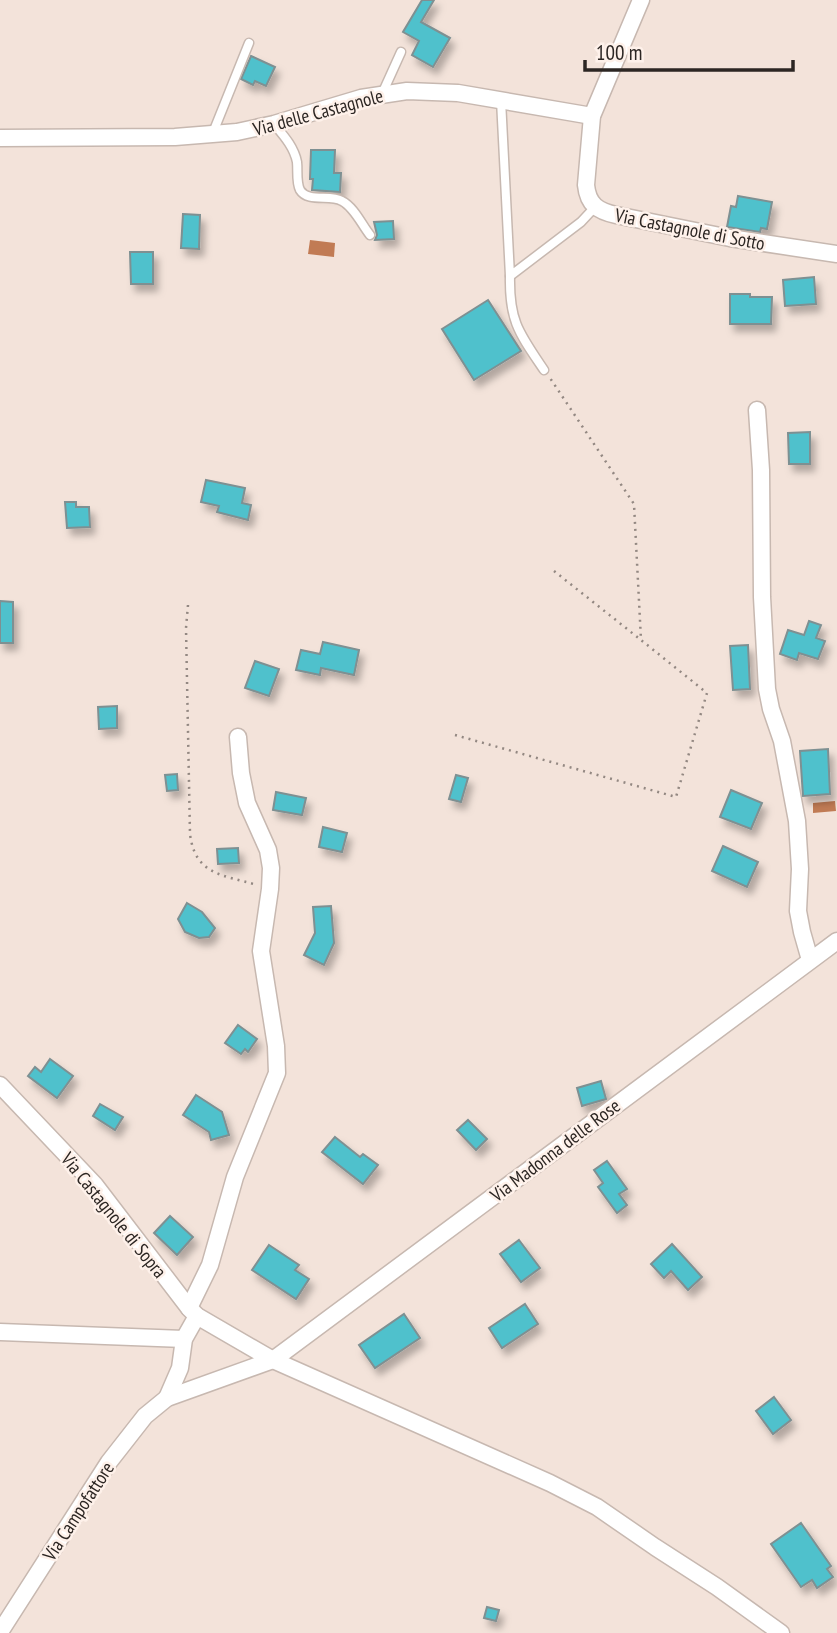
<svg xmlns="http://www.w3.org/2000/svg" width="837" height="1633" font-family="'PT Sans Narrow',sans-serif">
<style>
.water{fill:#c17b54}
.building{fill:#4fc1cc;stroke:#7e9092;stroke-width:2;filter:url(#shadow)}
.lines{fill:none;stroke-linecap:round;stroke-linejoin:round}
.service-casing{stroke:#c7b8b0;stroke-width:11}
.minor-casing{stroke:#c7b8b0;stroke-width:19}
.path{stroke:#938882;stroke-width:2.5;stroke-dasharray:2 5;stroke-linecap:butt}
.service{stroke:#fff;stroke-width:8}
.minor{stroke:#fff;stroke-width:16}
.labels{text-anchor:middle;stroke-width:5;stroke-linejoin:round;paint-order:stroke}
.street-label{font-size:19px;fill:#2c2623;stroke:#fef1ea}
</style>
<defs>
<filter id="shadow"><feDropShadow dx="4.5" dy="7" stdDeviation="3.5" flood-color="#0004"/></filter>
</defs>
<rect width="100%" height="100%" fill="#f3e3da"/>
<!-- water -->
<g class="water">
<polygon points="310,240 335,243 334,257 308,254"/>
<polygon points="835,801 836,811 813,813 813,803"/>
</g>
<!-- building -->
<g class="building">
<polygon points="422,0 434,0 421,22 450,38 433,67 412,55 419,41 403,32"/>
<polygon points="251,56 275,67 266,86 255,81 253,85 241,79"/>
<polygon points="311,150 335,150 334,173 341,173 340,192 312,190 313,179 310,179"/>
<polygon points="738,196 772,202 767,229 761,228 760,232 727,227 731,206 736,207"/>
<polygon points="183,214 200,215 199,249 181,248"/>
<polygon points="393,221 394,239 375,240 377,235 374,222"/>
<polygon points="130,252 153,252 153,284 131,284"/>
<polygon points="814,277 816,304 785,306 783,280"/>
<polygon points="730,294 750,294 750,297 772,297 771,324 730,324"/>
<polygon points="488,300 521,351 474,380 442,329"/>
<polygon points="810,432 810,464 789,464 788,433"/>
<polygon points="206,480 245,488 242,503 251,505 248,520 217,512 219,506 201,502"/>
<polygon points="65,502 76,502 76,507 89,507 90,527 67,528"/>
<polygon points="0,601 13,602 13,643 0,643"/>
<polygon points="809,621 821,625 816,638 825,641 818,659 799,653 797,660 780,654 788,630 804,635"/>
<polygon points="323,642 359,650 354,675 321,668 320,675 296,670 301,650 320,654"/>
<polygon points="748,645 750,689 733,690 730,646"/>
<polygon points="255,661 279,669 269,696 245,688"/>
<polygon points="117,706 117,728 99,729 98,707"/>
<polygon points="828,749 830,794 803,796 800,751"/>
<polygon points="177,774 178,790 167,791 165,775"/>
<polygon points="456,775 468,778 461,802 449,799"/>
<polygon points="731,790 762,803 751,829 720,817"/>
<polygon points="276,792 306,798 302,815 273,810"/>
<polygon points="323,827 347,833 342,852 319,847"/>
<polygon points="723,846 758,862 747,887 712,871"/>
<polygon points="238,848 239,863 218,864 217,849"/>
<polygon points="187,903 202,912 215,928 209,937 199,938 185,932 178,919"/>
<polygon points="331,906 334,943 324,965 304,955 315,933 313,907"/>
<polygon points="238,1025 257,1039 248,1052 245,1049 241,1054 225,1043"/>
<polygon points="50,1059 73,1076 57,1098 28,1076 35,1067 41,1072"/>
<polygon points="601,1081 606,1099 582,1106 577,1088"/>
<polygon points="196,1095 222,1112 229,1135 211,1140 209,1132 183,1115"/>
<polygon points="100,1104 123,1117 115,1130 93,1116"/>
<polygon points="468,1120 487,1139 476,1150 457,1130"/>
<polygon points="335,1137 360,1157 363,1154 378,1165 363,1184 322,1152"/>
<polygon points="607,1161 627,1189 619,1194 627,1205 617,1213 598,1187 603,1183 594,1170"/>
<polygon points="170,1216 193,1237 177,1255 154,1233"/>
<polygon points="519,1240 540,1268 521,1282 500,1254"/>
<polygon points="672,1244 702,1277 688,1290 671,1271 664,1278 651,1264"/>
<polygon points="269,1245 299,1265 295,1270 309,1279 296,1299 252,1270"/>
<polygon points="525,1304 538,1324 502,1348 489,1328"/>
<polygon points="404,1314 420,1338 375,1368 359,1345"/>
<polygon points="774,1397 791,1420 773,1434 756,1411"/>
<polygon points="801,1523 831,1566 827,1569 833,1577 817,1588 812,1580 801,1587 771,1544"/>
<polygon points="487,1607 499,1610 496,1621 484,1618"/>
</g>
<g class="lines">
<defs>
<g id="service">
<polyline points="382,94 401,52"/>
<polyline points="501,100 510,276 581,222 595,207"/>
<path d="M 274,124 C 284,136 294,147 297,162 C 298,171 296,182 300,190 C 308,203 330,194 342,201 C 354,207 362,225 370,235"/>
<polyline points="212,135 249,43"/>
<path d="M 510,276 C 509,321 519,333 544,370"/>
</g>
<g id="minor">
<path d="M 641,0 L 592,116 L 586,185 C 588,205 598,211 616,215 L 730,238 L 837,254"/>
<polyline points="0,138 175,137 237,132 274,124 361,98 407,91 458,93 592,116"/>
<polyline points="757,410 761,470 762,597 767,689 771,709 782,741 797,821 800,869 798,911 802,932 810,960"/>
<polyline points="0,1085 95,1185 189,1308 197,1316 273,1360 550,1483 597,1507 655,1547 717,1587 781,1633"/>
<polyline points="189,1308 210,1265 235,1177 277,1073 276,1046 261,951 270,889 271,868 268,850 247,803 241,773 238,737"/>
<polyline points="0,1332 184,1339"/>
<polyline points="167,1398 180,1368 184,1339 197,1316"/>
<polyline points="0,1632 109,1462 145,1416 167,1398 273,1360 837,941"/>
</g>
</defs>
<!-- service casing -->
<use href="#service" class="service-casing"/>
<!-- minor casing -->
<use href="#minor" class="minor-casing"/>
<!-- path -->
<g class="path">
<polyline points="554,571 641,640"/>
<path d="M 188,605 L 186,628 L 190,834 C 195,875 223,875 257,885"/>
<polyline points="455,735 676,797 707,693 641,640 634,504 550,378"/>
</g>
<!-- service -->
<use href="#service" class="service"/>
<!-- minor -->
<use href="#minor" class="minor"/>
</g>
<g class="labels">
<!-- street labels -->
<g class="street-label">
<text transform="translate(318 112) rotate(-15)" y="7">Via delle Castagnole</text>
<text transform="translate(690 229) rotate(11)" y="7">Via Castagnole di Sotto</text>
<text transform="translate(555 1150) rotate(-37)" y="7">Via Madonna delle Rose</text>
<text transform="translate(114 1215) rotate(51)" y="7">Via Castagnole di Sopra</text>
<text transform="translate(78 1511) rotate(-57)" y="7">Via Campofattore</text>
</g>
</g>
<!-- scale -->
<path d="M585 60v10h208v-10" fill="none" stroke="#2c2623" stroke-width="3.5"/>
<text x="596" y="60" font-size="21" fill="#2c2623" stroke="#fef1ea" stroke-width="5" paint-order="stroke">100 m</text>
</svg>
